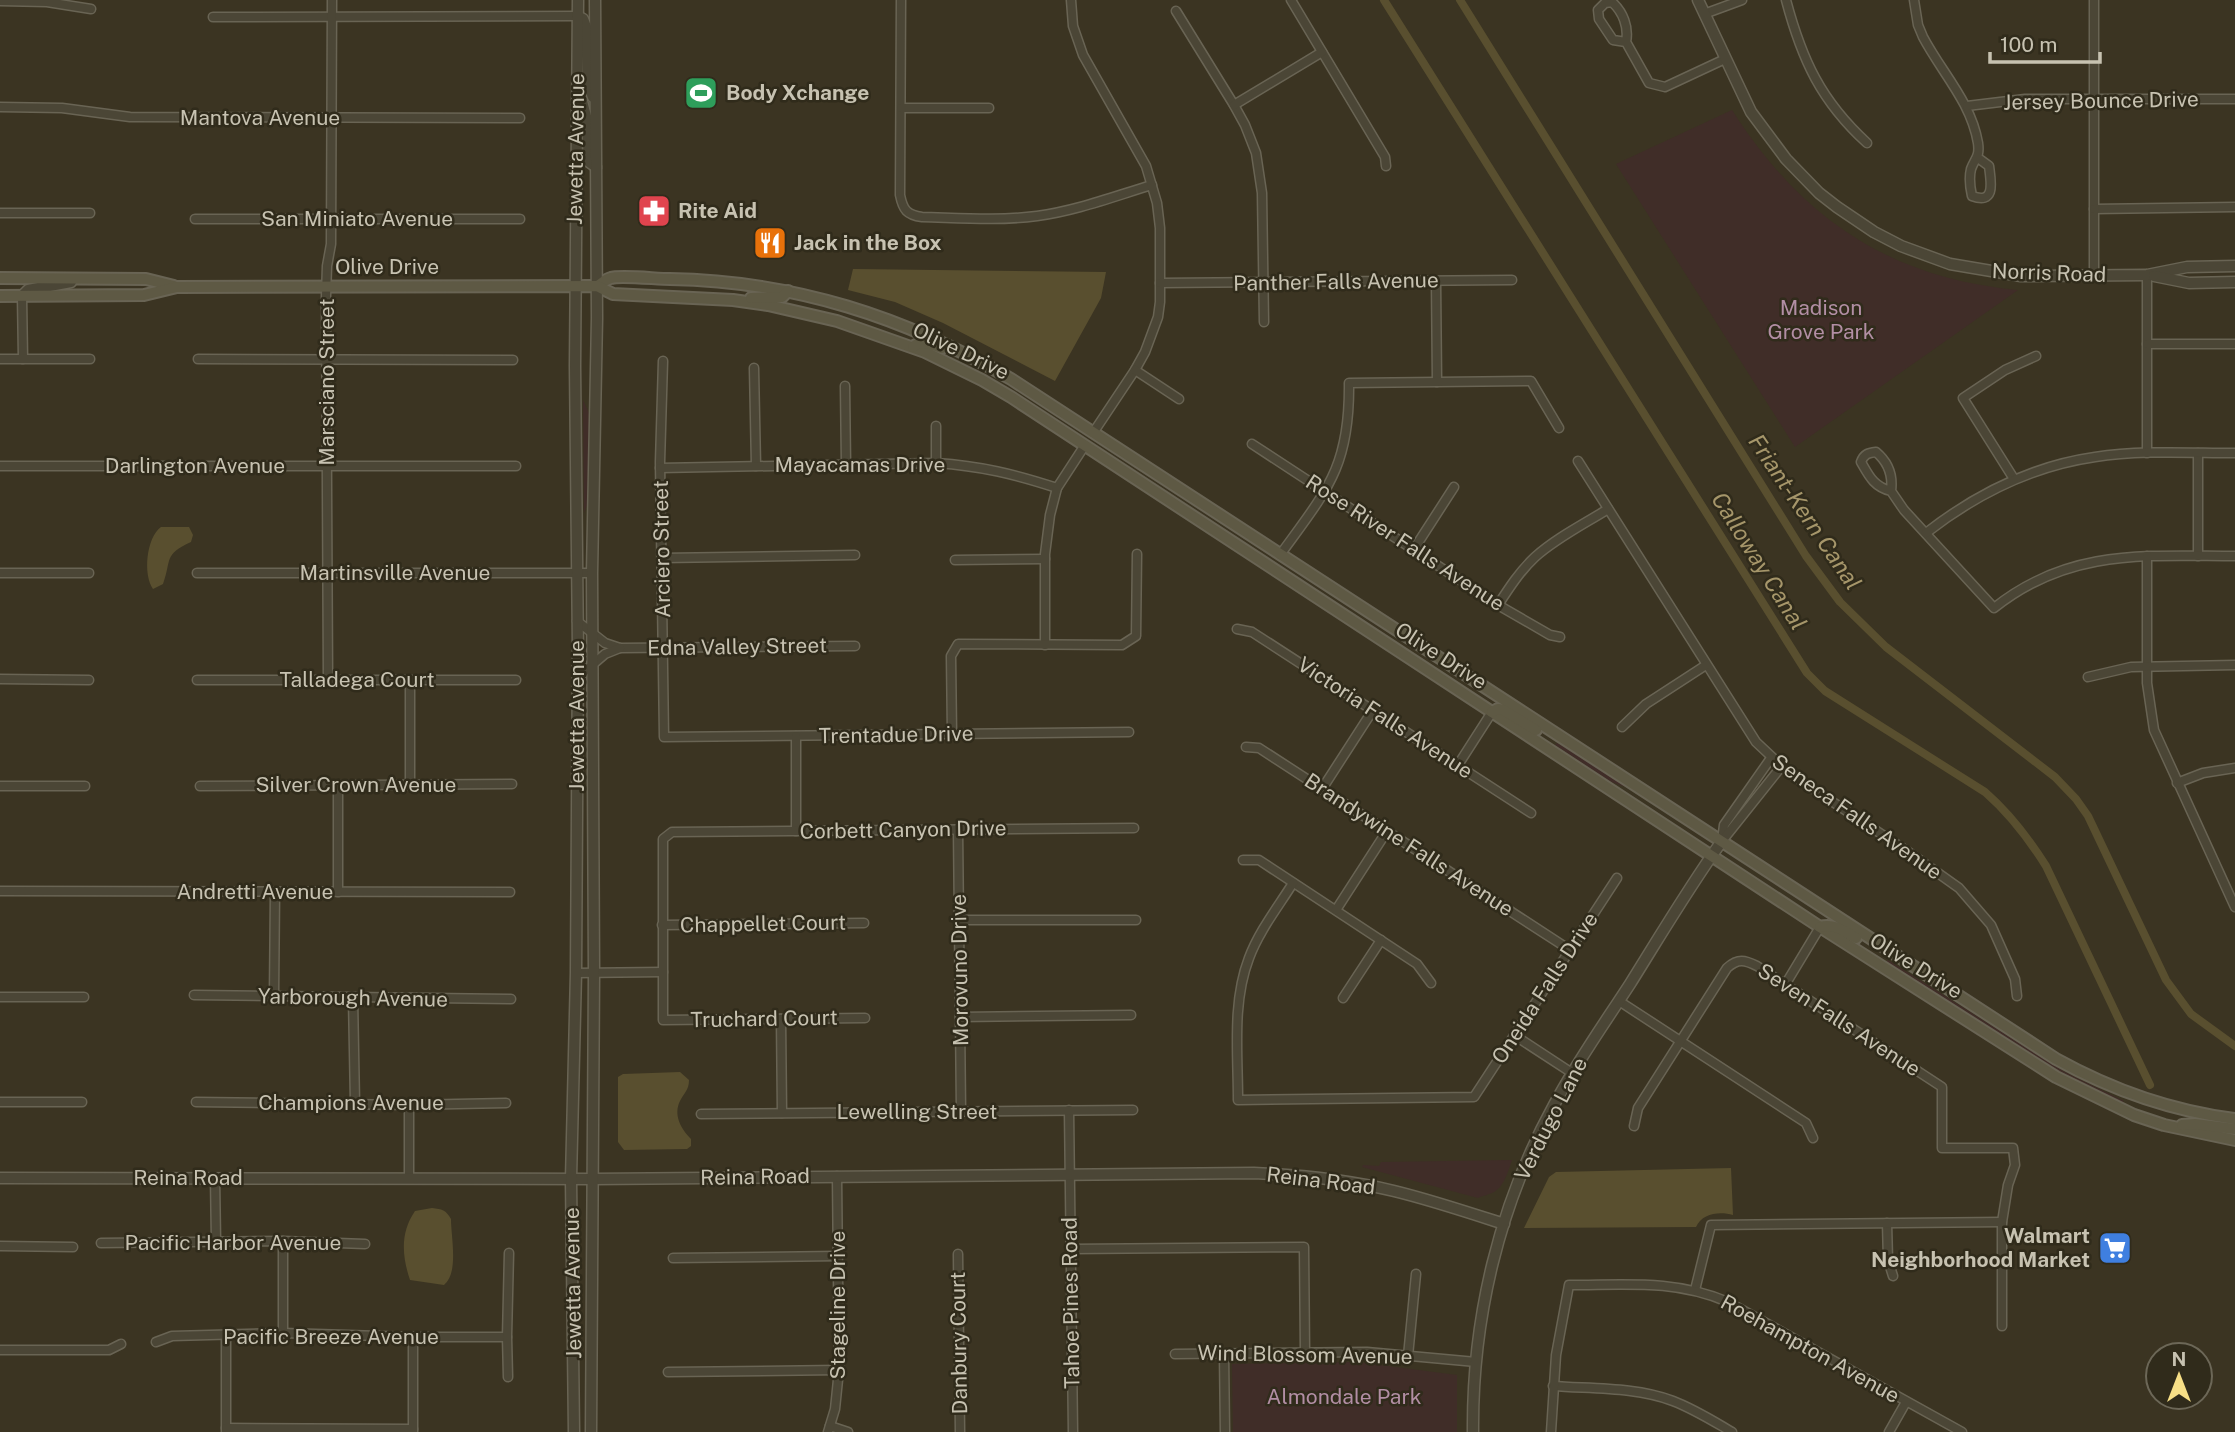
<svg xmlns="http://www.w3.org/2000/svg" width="2235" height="1432" font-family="'Public Sans',sans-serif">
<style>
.green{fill:#402d28}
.water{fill:#594f2f}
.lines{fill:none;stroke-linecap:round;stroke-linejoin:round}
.canal{stroke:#594f2f;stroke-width:8}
.minor-casing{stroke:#696454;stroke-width:11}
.tertiary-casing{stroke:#696454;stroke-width:13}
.secondary-casing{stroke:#696454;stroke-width:14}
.minor{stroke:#4b4636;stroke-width:8}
.tertiary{stroke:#4b4636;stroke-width:10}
.secondary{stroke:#5e5944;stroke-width:10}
.labels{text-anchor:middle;stroke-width:5;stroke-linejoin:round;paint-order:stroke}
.poi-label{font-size:21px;font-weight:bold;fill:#c7c2b1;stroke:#302b1b;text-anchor:start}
.street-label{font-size:21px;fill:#c7c2b1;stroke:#302b1b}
.park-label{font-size:21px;fill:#b28ea4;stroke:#302b1b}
.water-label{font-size:23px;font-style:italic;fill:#a6966a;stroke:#302b1b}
</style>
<rect width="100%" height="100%" fill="#3b3422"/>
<!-- green -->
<g class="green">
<path d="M 1732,110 C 1801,218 1889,278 2018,290 L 1795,447 L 1616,164 Z"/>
<polygon points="583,400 590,415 587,505 584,513"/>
<polygon points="1557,743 1569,749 1631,787 1629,788 1611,782 1555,745"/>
<polygon points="1888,960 2065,1072 2124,1101 2122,1104 2067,1078 1886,962"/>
<path d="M 1512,1160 C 1508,1172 1503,1191 1489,1194 C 1485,1196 1481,1196 1478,1198 L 1362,1167 L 1363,1165 L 1379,1166 L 1381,1162 Z"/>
<polygon points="1357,1362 1457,1375 1457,1432 1233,1432 1232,1364"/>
</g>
<!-- water -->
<g class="water">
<polygon points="853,269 1106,272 1101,298 1055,381 943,323 895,302 848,290"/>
<path d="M 161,527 L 189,527 L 193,535 L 191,542 C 163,555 172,559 163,584 L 153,589 C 143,575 146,538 161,527 Z"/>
<path d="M 680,1072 L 689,1080 C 689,1090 684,1093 680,1101 C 673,1115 681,1129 691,1139 L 691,1146 L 687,1149 L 624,1150 L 618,1142 L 618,1077 L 623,1074 Z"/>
<path d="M 1731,1168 L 1733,1215 C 1720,1211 1702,1213 1696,1227 L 1524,1228 L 1549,1177 L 1556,1172 Z"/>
<path d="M 432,1208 C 442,1209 446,1210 451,1219 C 451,1237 459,1273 444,1285 L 410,1280 C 402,1256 400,1233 415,1211 Z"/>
</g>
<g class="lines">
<!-- canal -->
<g class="canal">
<path d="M 1384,0 L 1807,673 L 1825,691 L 1985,792 C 2009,813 2029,839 2046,866 L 2150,1085"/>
<polyline points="1460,0 1806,556 1840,602 1886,647 2055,777 2076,799 2088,816 2166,980 2191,1014 2235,1046"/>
</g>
<defs>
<g id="minor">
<path d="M 901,0 L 900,195 C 903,210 907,215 922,217 C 960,218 999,221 1037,216 C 1076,211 1115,196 1152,185"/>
<polyline points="1071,0 1073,26 1083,55 1146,166 1157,203 1160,228 1160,302 1158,317 1145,352 1135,370 1093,433"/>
<polyline points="1291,0 1385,157 1386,166"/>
<path d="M 1786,0 C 1802,60 1821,101 1867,143"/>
<path d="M 1914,0 L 1918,25 L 1923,37 C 1942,73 1971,102 1978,143 C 1980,157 1975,158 1971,169 C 1969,177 1970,187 1972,196 C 1996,205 1991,182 1989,166 L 1978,158"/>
<polyline points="2094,0 2094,276"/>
<polyline points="0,1 47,2 91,9"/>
<polyline points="1176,11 1234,105 1245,125 1256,153 1262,193 1264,322"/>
<polyline points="1704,14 1742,0"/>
<polyline points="213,17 577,16"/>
<path d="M 1626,42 L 1613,40 L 1599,19 L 1598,10 L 1605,3 L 1612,2 C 1623,12 1629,27 1626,42 L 1649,83 L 1665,87 L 1725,59"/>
<polyline points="1234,105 1322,52"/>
<polyline points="1967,106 2025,99 2235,99"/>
<polyline points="0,107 62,108 130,117 520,118"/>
<polyline points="901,108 989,108"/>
<polyline points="2094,209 2235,207"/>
<polyline points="0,213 90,213"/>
<polyline points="195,219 520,219"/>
<polyline points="2147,275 2147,453"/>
<polyline points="1436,281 1437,382"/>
<polyline points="1160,283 1512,280"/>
<polyline points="22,296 23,359"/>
<polyline points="2147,344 2235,344"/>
<polyline points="0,359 90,359"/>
<polyline points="198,359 513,360"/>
<polyline points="663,361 660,462 664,737 1129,732"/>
<polyline points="754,368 756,466"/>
<polyline points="1135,370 1179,399"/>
<polyline points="845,386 846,465"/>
<polyline points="936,426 936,463"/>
<polyline points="1252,444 1498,605 1550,635 1560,637"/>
<polyline points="2198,453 2198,556"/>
<polyline points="1578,461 1756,742 1789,773 1907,851 1959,888 1991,925 2015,979 2017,996"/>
<polyline points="0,466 516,466"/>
<path d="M 660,468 L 936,463 C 981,466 1014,474 1057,488"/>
<polyline points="2014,479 1963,398 2005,370 2036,356"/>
<path d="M 1891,491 C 1893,476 1888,462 1876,452 C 1868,453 1864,454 1861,462 C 1869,476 1874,487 1891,491 L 1904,510 L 1994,608 C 2069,548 2146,556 2235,556"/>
<path d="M 1926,533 C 1976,494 2032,466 2095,457 C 2141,450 2189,453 2235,453"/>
<polyline points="1414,549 1454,487"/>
<path d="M 1280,555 C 1327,490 1350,467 1349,383 L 1531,381 L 1559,428"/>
<polyline points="2147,556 2147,683 2154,730 2235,907"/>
<polyline points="662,558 855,555"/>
<polyline points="955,560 1045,559"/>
<polyline points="0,573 89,573"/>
<polyline points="197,573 592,573"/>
<path d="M 1498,605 C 1509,588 1520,571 1535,557 C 1556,538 1584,524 1608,509"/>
<polyline points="577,621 605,643 620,648 855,646"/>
<polyline points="1237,629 1252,632 1531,813"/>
<polyline points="1045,645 1045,554 1050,515 1057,488 1085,445"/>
<polyline points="578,677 605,654 620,648"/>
<polyline points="2088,677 2131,667 2235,665"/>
<polyline points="0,679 89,680"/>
<polyline points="197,680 516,680"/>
<polyline points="328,680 326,296 327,266 331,244 332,0"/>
<polyline points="1622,727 1646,704 1706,665"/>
<polyline points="952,734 951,656 958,644 1122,645 1136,636 1137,554"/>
<polyline points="1246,747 1259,748 1570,950"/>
<polyline points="1458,765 1492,712"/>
<polyline points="2177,783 2203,773 2235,768"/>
<polyline points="0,786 85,786"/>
<polyline points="200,786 512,784"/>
<polyline points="410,786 410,680"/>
<polyline points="1322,789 1373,710"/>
<polyline points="958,829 961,1111"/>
<polyline points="796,831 796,736"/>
<polyline points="1722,841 1724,825 1771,758"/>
<polyline points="1722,841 1781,767"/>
<polyline points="1243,860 1259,860 1417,964 1431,983"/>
<path d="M 1293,883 C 1278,907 1259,931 1249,958 C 1232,1002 1238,1053 1238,1100 L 1474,1097 L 1617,878"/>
<polyline points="0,891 510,892"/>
<polyline points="338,892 338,786"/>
<polyline points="1336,910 1387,831"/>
<polyline points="959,920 1136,920"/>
<polyline points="662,925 864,923"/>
<polyline points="576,973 663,972"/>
<polyline points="1785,985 1820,927"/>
<polyline points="194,995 511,999"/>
<polyline points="0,997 84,997"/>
<polyline points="274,997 275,892"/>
<polyline points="353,998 355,1103"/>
<polyline points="1343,998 1381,940"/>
<polyline points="1619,1001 1806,1123 1813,1138"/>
<polyline points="960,1017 1131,1015"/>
<polyline points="865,1018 663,1020 663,839 672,832 1134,828"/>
<polyline points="781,1019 782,1113"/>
<polyline points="1514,1035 1572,1073"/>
<polyline points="0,1102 82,1102"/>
<polyline points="196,1102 409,1105 506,1103"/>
<polyline points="1069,1110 1073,1432"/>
<polyline points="701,1114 1133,1110"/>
<path d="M 1634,1126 L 1638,1108 L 1727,968 C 1738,958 1745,960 1757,966 L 1942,1087 L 1942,1148 L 2013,1148 L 2015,1165 L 2008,1185 L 2002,1222 L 2002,1326"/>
<polyline points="215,1178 216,1241"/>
<polyline points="409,1179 409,1105"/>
<polyline points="1887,1223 1888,1260 1893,1276"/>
<polyline points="283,1241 283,1333"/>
<polyline points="101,1243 283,1241 365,1244"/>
<polyline points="0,1246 73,1247"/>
<polyline points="1071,1249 1304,1247 1305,1352"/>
<polyline points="958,1254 960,1432"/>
<polyline points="673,1258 838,1256"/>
<polyline points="1695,1290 1711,1225 2002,1222"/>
<polyline points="226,1336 226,1431"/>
<polyline points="156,1342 172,1336 283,1333 413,1337 507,1337"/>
<polyline points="0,1350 109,1350 121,1344"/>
<polyline points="1224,1353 1225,1432"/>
<polyline points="1175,1354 1367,1352 1476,1362"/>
<polyline points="1408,1356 1416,1274"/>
<polyline points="668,1372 839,1370"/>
<polyline points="508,1377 507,1337 509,1253"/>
<path d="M 1553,1386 C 1593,1389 1636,1387 1673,1401 C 1694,1409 1713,1421 1732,1432"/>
<polyline points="830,1426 848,1432"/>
<polyline points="226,1428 413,1429"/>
<polyline points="413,1432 413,1337"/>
<polyline points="828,1432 835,1409 839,1370 837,1176"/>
<path d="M 1551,1432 L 1556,1355 L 1569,1285 C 1624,1285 1675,1279 1728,1302 L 1962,1432"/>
<polyline points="1889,1432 1906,1402"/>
</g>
<g id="tertiary">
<polyline points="1698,0 1751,112 1786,159 1819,193 1837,207 1874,232 1901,246 1950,264 2021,276 2147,275 2187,267 2235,266"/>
<polyline points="577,16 583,19 586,27 588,83 593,97"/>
<polyline points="580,94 587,120 589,162 596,167"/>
<polyline points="2154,276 2189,283 2235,282"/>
<polyline points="22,296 28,290 71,282"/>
<path d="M 0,1178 L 593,1179 L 1254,1173 C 1302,1175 1348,1180 1394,1191 C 1431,1200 1467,1212 1504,1224"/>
<polyline points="574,1432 571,1179 576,973 578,650 575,366 578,0"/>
<polyline points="591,1432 594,973 592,573 597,318 595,0"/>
<path d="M 1473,1432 C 1472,1319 1499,1205 1554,1105 C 1576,1063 1604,1024 1630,984 C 1660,936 1689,887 1722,841"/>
</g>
<g id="secondary">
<polyline points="0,278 146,279 174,286"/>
<path d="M 597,286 C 601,284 606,279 611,278 C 620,275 657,279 670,279 C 794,281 905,317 1011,379 L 2056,1059 C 2112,1090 2172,1111 2235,1119"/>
<polyline points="0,296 144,295 177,287 597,286 613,294 733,300 768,305 837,321 925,352 982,380 1011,397 1820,927 2056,1077 2134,1115 2164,1125 2235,1140"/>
<polyline points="751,298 782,297 788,291"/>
<path d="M 913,347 C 922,339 931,345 942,348"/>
<polyline points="1492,712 1498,709 1503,710 1536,730"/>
<path d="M 1820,927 C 1834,923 1844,931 1856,938"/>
<polyline points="2182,1125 2195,1124 2235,1129"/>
</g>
</defs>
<!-- minor casing -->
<use href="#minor" class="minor-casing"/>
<!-- tertiary casing -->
<use href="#tertiary" class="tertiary-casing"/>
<!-- secondary casing -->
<use href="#secondary" class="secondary-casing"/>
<!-- minor -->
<use href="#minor" class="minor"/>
<!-- tertiary -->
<use href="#tertiary" class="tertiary"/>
<!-- secondary -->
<use href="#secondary" class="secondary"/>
</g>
<!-- icons -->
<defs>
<symbol id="stadium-square" viewBox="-11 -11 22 22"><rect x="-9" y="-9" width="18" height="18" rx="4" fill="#2e9e5b" stroke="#302b1b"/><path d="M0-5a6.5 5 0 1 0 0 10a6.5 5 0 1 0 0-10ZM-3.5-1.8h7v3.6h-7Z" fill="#fff"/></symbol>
<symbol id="pharmacy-square" viewBox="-11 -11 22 22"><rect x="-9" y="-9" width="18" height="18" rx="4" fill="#e0444e" stroke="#302b1b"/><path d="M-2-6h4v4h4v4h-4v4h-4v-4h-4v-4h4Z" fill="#fff"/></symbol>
<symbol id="restaurant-square" viewBox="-11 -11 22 22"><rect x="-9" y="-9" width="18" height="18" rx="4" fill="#e8710a" stroke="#302b1b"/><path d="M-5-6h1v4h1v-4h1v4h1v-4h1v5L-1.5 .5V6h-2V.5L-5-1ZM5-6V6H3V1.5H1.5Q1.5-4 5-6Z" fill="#fff"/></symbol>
<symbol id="supermarket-square" viewBox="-11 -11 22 22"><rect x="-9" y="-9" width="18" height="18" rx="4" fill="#3f7fe0" stroke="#302b1b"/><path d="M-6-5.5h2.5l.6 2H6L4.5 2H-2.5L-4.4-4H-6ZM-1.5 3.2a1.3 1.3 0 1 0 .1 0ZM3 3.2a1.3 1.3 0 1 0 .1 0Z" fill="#fff"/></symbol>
</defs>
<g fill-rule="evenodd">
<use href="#stadium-square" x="682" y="74" width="38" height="38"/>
<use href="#pharmacy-square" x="635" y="192" width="38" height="38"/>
<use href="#restaurant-square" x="751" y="224" width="38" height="38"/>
<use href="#supermarket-square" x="2096" y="1229" width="38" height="38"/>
</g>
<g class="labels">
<!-- poi labels -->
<g class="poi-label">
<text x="726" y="100">Body Xchange</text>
<text x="678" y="218">Rite Aid</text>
<text x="794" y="250">Jack in the Box</text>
<text x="2090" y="1243" text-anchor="end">Walmart<tspan x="2090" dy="24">Neighborhood Market</tspan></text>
</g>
<!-- street labels -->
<g class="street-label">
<text transform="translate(2101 101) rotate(-1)" y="7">Jersey Bounce Drive</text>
<text x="260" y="125">Mantova Avenue</text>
<text transform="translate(576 149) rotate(-89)" y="7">Jewetta Avenue</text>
<text x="357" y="226">San Miniato Avenue</text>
<text x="387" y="274">Olive Drive</text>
<text transform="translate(2049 273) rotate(2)" y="7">Norris Road</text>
<text transform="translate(1336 282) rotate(-1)" y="7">Panther Falls Avenue</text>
<text transform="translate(961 351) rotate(26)" y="7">Olive Drive</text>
<text transform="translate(327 382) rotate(-90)" y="7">Marsciano Street</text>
<text x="860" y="472">Mayacamas Drive</text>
<text x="195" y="473">Darlington Avenue</text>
<text transform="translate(1405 543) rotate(33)" y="7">Rose River Falls Avenue</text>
<text transform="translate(662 549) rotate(-91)" y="7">Arciero Street</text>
<text x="395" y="580">Martinsville Avenue</text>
<text transform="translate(737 647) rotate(-1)" y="7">Edna Valley Street</text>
<text transform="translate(1441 656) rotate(33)" y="7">Olive Drive</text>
<text x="357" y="687">Talladega Court</text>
<text transform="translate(577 716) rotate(-90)" y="7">Jewetta Avenue</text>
<text transform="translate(1385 718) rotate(33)" y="7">Victoria Falls Avenue</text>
<text transform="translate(896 735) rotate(-1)" y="7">Trentadue Drive</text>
<text x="356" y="792">Silver Crown Avenue</text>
<text transform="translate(1857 817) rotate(35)" y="7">Seneca Falls Avenue</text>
<text transform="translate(903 830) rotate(-1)" y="7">Corbett Canyon Drive</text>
<text transform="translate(1409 845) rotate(33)" y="7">Brandywine Falls Avenue</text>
<text x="255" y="899">Andretti Avenue</text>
<text transform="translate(763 924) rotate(-1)" y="7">Chappellet Court</text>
<text transform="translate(1916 966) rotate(32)" y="7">Olive Drive</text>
<text transform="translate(960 970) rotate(-91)" y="7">Morovuno Drive</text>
<text transform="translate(1545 988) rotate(-57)" y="7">Oneida Falls Drive</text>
<text transform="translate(353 998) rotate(1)" y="7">Yarborough Avenue</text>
<text transform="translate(764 1019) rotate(-1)" y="7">Truchard Court</text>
<text transform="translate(1839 1020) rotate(33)" y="7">Seven Falls Avenue</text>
<text x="351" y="1110">Champions Avenue</text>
<text x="917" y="1119">Lewelling Street</text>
<text transform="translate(1551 1119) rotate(-63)" y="7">Verdugo Lane</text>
<text transform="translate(755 1177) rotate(-1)" y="7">Reina Road</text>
<text x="188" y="1185">Reina Road</text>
<text transform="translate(1321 1181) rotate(7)" y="7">Reina Road</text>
<text x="233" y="1250">Pacific Harbor Avenue</text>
<text transform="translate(573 1283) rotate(-91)" y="7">Jewetta Avenue</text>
<text transform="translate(1071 1303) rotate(-91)" y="7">Tahoe Pines Road</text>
<text transform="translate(838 1305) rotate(-90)" y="7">Stageline Drive</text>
<text x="331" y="1344">Pacific Breeze Avenue</text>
<text transform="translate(959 1343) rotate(-91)" y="7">Danbury Court</text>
<text transform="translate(1810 1349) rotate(29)" y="7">Roehampton Avenue</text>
<text transform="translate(1305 1355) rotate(1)" y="7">Wind Blossom Avenue</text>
</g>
<!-- park labels -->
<g class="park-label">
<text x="1821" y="315">Madison<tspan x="1821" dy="24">Grove Park</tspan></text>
<text x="1344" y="1404">Almondale Park</text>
</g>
<!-- water labels -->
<g class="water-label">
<text transform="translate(1805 512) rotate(56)" y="8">Friant-Kern Canal</text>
<text transform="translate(1759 561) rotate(58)" y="8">Calloway Canal</text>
</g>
</g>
<!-- north arrow -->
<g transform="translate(2179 1376)"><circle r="33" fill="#302b1b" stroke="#6c6757" stroke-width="2"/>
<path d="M0-5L12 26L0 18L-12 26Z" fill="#f7df86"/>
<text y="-10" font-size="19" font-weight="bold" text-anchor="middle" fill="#c7c2b1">N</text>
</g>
<!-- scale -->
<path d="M1990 52v10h110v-10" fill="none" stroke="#c7c2b1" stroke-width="3.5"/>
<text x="2000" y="52" font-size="21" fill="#c7c2b1" stroke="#302b1b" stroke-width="5" paint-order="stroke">100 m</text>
</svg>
